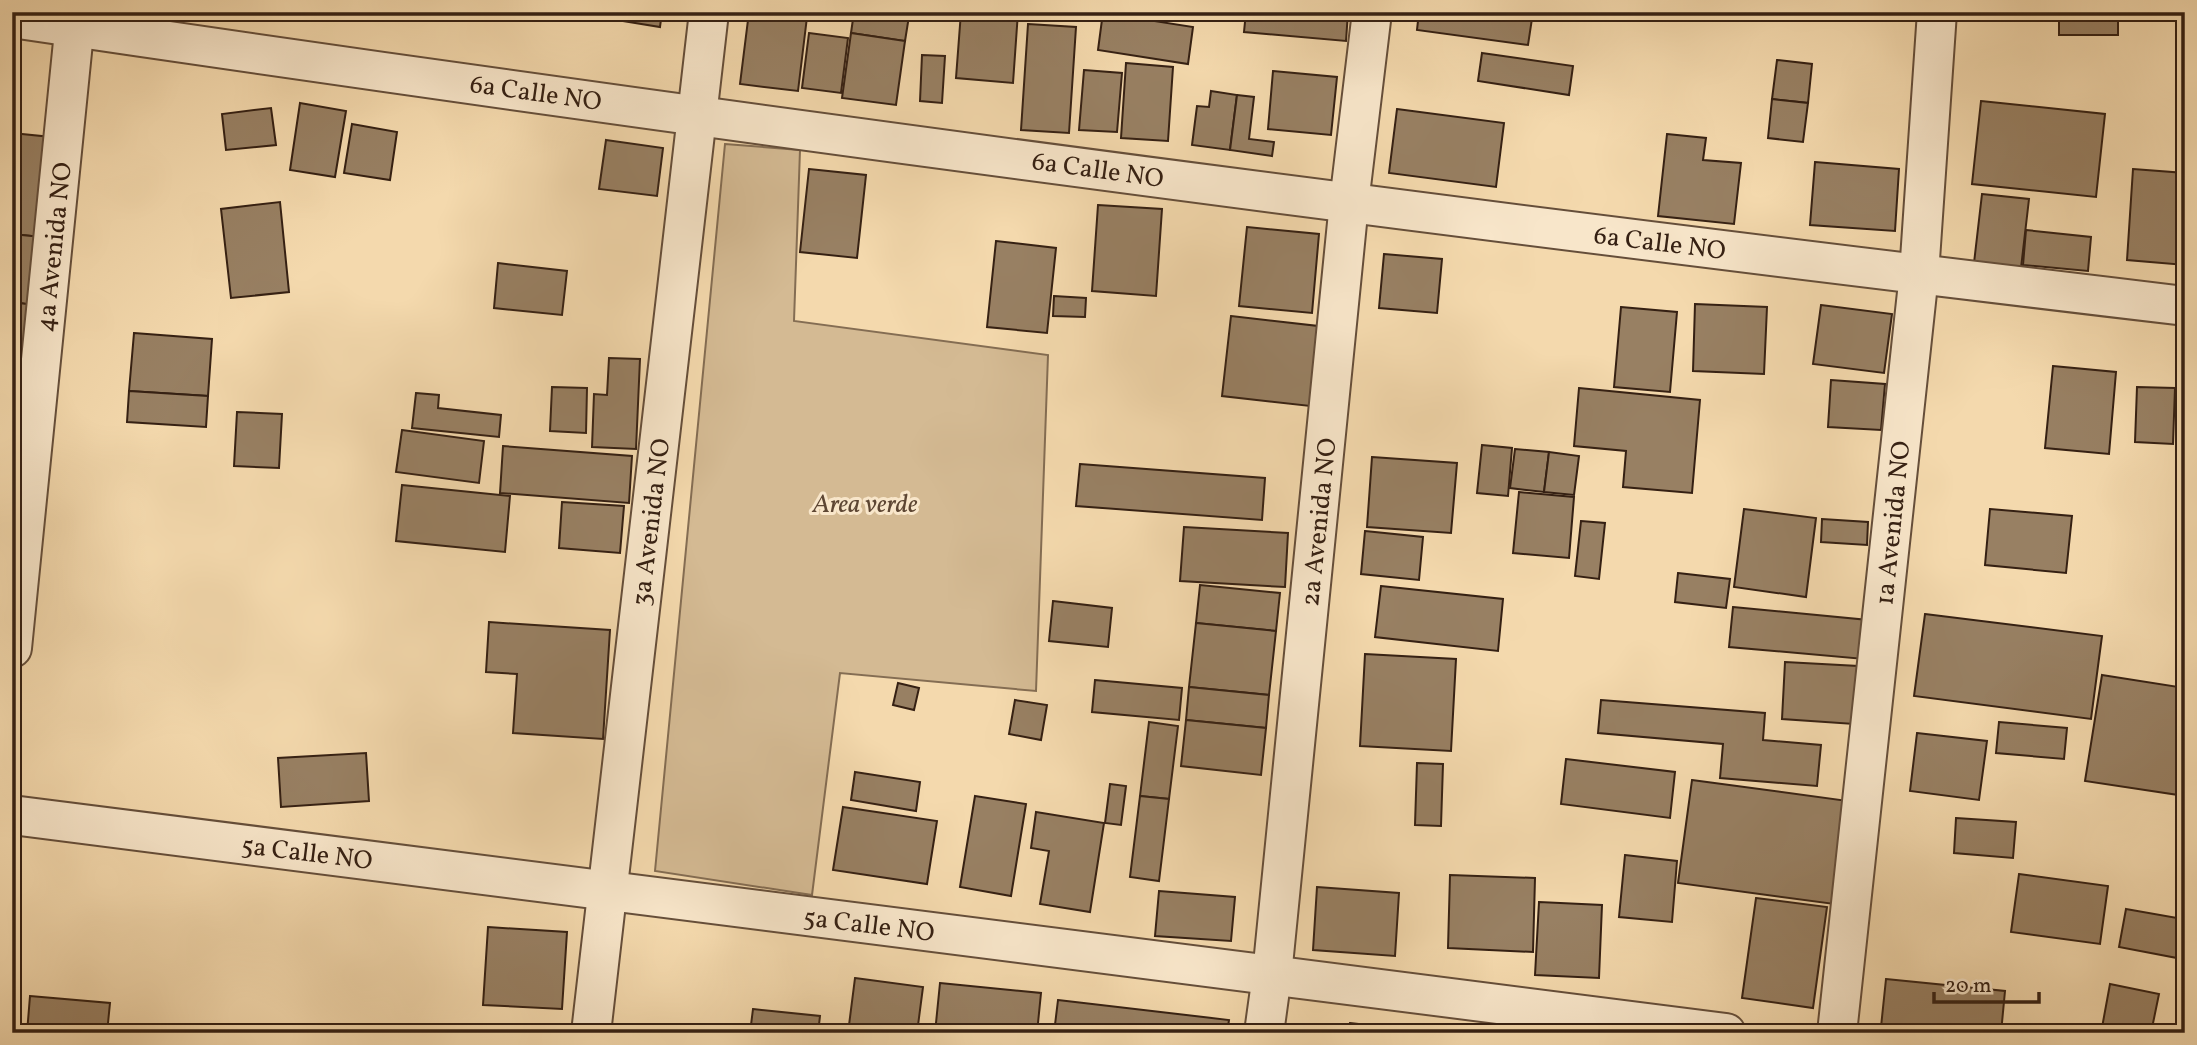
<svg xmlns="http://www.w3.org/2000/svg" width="2197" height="1045" font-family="Vollkorn,serif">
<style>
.green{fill:#d4ba93;stroke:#846d53;stroke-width:2}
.building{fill:#988063;stroke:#352013;stroke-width:2}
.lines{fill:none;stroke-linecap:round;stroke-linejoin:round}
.street-casing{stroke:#654e3a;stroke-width:42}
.street{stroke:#f8e6ca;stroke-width:38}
.labels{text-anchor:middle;stroke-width:6;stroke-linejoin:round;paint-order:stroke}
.street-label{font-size:26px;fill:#352013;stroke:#f8e6ca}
.park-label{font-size:26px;font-style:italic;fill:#5d4633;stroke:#f8e6ca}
</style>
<rect width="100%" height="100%" fill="#f4d9ad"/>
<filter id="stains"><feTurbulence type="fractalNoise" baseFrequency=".00286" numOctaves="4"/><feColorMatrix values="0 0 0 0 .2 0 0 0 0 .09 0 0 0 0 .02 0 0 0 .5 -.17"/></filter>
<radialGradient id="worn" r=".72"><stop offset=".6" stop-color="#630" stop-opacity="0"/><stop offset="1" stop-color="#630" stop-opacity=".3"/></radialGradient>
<!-- green -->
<polygon class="green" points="725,144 800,150 794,321 1048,355 1036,691 840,673 812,895 655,871"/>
<!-- building -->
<g class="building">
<polygon points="599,12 662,12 660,27 598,17"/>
<polygon points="749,12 807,17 798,91 740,84"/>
<polygon points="854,12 885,12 909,16 905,41 851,33"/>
<polygon points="961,12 1018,12 1013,83 956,78"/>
<polygon points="1103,12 1155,12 1154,21 1193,27 1188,64 1098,50"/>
<polygon points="1246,12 1348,12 1346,41 1244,32"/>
<polygon points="1419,12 1533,12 1528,45 1417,30"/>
<rect x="2059" y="12" width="59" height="23"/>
<polygon points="1028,24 1076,27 1069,133 1021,130"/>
<polygon points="809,33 848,38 841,93 802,88"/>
<polygon points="851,33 905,41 896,105 842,98"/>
<polygon points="1482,53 1573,66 1569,95 1478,81"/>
<polygon points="922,55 945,56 942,103 920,101"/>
<polygon points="1777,60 1812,64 1808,103 1772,99"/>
<polygon points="1126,63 1173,67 1168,141 1121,138"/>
<polygon points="1084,70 1122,73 1117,132 1079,130"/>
<polygon points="1273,71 1337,77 1331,135 1268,129"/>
<polygon points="1211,91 1237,95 1230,150 1192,145 1197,106 1209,107"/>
<polygon points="1237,95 1254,97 1249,139 1274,142 1272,156 1230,150"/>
<polygon points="1772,99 1808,103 1803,142 1768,138"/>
<polygon points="1981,101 2105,114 2096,197 1972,184"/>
<polygon points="300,103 346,111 335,177 290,170"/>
<polygon points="271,108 276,145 226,150 222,114"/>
<polygon points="1397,109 1504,123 1496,187 1389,173"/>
<polygon points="352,124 397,132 390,180 344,173"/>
<polygon points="12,133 51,137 41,237 12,234"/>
<polygon points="1667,134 1706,138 1703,160 1741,163 1734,224 1658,216"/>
<polygon points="606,140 663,148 657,196 599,189"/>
<polygon points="1815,162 1899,169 1895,231 1810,225"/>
<polygon points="809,169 866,175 857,258 800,252"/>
<polygon points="2133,169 2185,173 2185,265 2127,260"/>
<polygon points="1982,194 2029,199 2021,268 1974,263"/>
<polygon points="280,202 289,292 231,298 221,209"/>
<polygon points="1098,205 1162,209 1156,296 1092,291"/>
<polygon points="1247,227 1319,234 1312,313 1239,306"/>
<polygon points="2026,230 2091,237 2088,271 2023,265"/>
<polygon points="12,234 41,237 34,305 12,302"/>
<polygon points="996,241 1056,248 1047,333 987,327"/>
<polygon points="1384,254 1442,259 1437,313 1379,308"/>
<polygon points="498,263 567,271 562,315 494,308"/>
<polygon points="1054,296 1086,298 1085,317 1053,316"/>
<polygon points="12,302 34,305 29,358 12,357"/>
<polygon points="1695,304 1767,307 1764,374 1693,371"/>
<polygon points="1821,305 1892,314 1884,373 1813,364"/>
<polygon points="1621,307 1677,312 1670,392 1614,387"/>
<polygon points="1231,316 1318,326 1310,406 1222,396"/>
<polygon points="134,333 212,339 208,396 129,391"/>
<polygon points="12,357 29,358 22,431 12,430"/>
<polygon points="609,358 640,359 636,449 592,447 594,394 607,395"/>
<polygon points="2053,366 2116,372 2109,454 2045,448"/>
<polygon points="1831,380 1885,384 1881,430 1828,427"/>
<polygon points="552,387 587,388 586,433 550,431"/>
<polygon points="2137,387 2175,388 2173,444 2135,442"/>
<polygon points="1579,388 1700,400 1692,493 1623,487 1626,451 1574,446"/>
<polygon points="129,391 208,396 206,427 127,422"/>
<polygon points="416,393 439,395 438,408 501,415 499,437 412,428"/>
<polygon points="237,412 282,414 279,468 234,466"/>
<polygon points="402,430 484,441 479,483 396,472"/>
<polygon points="1482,445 1512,448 1508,496 1477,493"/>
<polygon points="503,446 632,456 629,503 500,493"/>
<polygon points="1515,449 1549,452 1544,492 1510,488"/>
<polygon points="1549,452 1579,456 1574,495 1544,492"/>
<polygon points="1372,457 1457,463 1451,533 1367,527"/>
<polygon points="1080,464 1265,478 1262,520 1076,506"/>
<polygon points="402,485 510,496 505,552 396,541"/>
<polygon points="1519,492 1574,497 1569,558 1513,553"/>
<polygon points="562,502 624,506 620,553 559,548"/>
<polygon points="1744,509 1816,518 1806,597 1734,587"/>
<polygon points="1990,509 2072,516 2066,573 1985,565"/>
<polygon points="1822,519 1868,522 1867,545 1821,542"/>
<polygon points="1581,521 1605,523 1599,579 1575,576"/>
<polygon points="1184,527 1288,533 1285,587 1180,581"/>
<polygon points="1365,531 1423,537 1419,580 1361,574"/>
<polygon points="1678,573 1730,579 1726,608 1675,602"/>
<polygon points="1200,585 1280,593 1276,631 1196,623"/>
<polygon points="1381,586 1503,599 1498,651 1375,637"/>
<polygon points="1053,601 1112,608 1108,647 1049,641"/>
<polygon points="1733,607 1868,620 1864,659 1729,647"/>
<polygon points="1925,614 2102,636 2091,719 1914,696"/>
<polygon points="489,622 610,630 603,739 513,733 517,674 486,672"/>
<polygon points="1196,623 1276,631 1269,695 1189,687"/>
<polygon points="1365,654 1456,659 1451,751 1360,746"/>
<polygon points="1785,662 1858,666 1854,724 1782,719"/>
<polygon points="2102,675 2185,688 2185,796 2085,781"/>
<polygon points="1095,680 1182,688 1179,720 1092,712"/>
<polygon points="898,683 919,688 914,710 893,705"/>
<polygon points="1189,687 1269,695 1266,728 1186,720"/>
<polygon points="1015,700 1047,705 1041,740 1009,734"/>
<polygon points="1601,700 1765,713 1763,740 1821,745 1817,786 1720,778 1723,744 1598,733"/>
<polygon points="1186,720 1266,728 1261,775 1181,766"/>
<polygon points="1149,722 1178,726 1169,799 1140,796"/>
<polygon points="1999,722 2067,728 2064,759 1996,753"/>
<polygon points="1917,733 1987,741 1979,800 1910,791"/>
<polygon points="366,753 369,801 281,807 278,758"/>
<polygon points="1566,759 1675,772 1670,818 1561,804"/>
<polygon points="1417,763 1443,764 1441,826 1415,825"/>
<polygon points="855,772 920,782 916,811 851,800"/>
<polygon points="1692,780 1848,801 1834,904 1678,883"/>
<polygon points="1110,784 1126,786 1121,825 1105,823"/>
<polygon points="975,796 1026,804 1011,896 960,887"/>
<polygon points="1140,796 1169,799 1159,881 1130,877"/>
<polygon points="843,807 937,821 927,884 833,870"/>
<polygon points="1036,812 1104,823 1090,912 1040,904 1049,851 1031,848"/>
<polygon points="1956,818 2016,822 2013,858 1954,853"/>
<polygon points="1625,855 1677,861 1672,922 1619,917"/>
<polygon points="2019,874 2108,886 2100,944 2011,932"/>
<polygon points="1450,875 1535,878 1533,952 1448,948"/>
<polygon points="1317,887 1399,893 1395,956 1313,950"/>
<polygon points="1159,891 1235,897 1231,941 1155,936"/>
<polygon points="1756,898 1827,907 1813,1008 1742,998"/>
<polygon points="1539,902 1602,905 1599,978 1535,975"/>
<polygon points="2126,909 2183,919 2177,958 2119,947"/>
<polygon points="488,927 567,932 562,1009 483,1005"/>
<polygon points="855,978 923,987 917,1033 848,1033"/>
<polygon points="1886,979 2005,991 2001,1033 1938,1033 1881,1027"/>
<polygon points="940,983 1041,993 1037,1033 935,1033"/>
<polygon points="2110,984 2159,994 2151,1033 2101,1033"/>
<polygon points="30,996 110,1003 107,1033 27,1033"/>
<polygon points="1058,1000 1229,1020 1227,1033 1054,1033"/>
<polygon points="753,1009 820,1016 818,1033 750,1033"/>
<polygon points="1350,1023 1410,1030 1410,1033 1349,1033"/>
</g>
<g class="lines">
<defs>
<g id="street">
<path d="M 12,18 C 735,125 1459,220 2185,306"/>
<polyline points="12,648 76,12"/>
<polyline points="12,815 1726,1033"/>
<polyline points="591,1033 709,12"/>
<polyline points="1264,1033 1272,975 1349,203 1372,12"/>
<polyline points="1837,1033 1919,274 1937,12"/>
</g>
</defs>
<!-- street casing -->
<use href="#street" class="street-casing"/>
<!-- street -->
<use href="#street" class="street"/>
</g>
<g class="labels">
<!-- street labels -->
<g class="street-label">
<text transform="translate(536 92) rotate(8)" y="9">6a Calle NO</text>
<text transform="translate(1098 169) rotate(8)" y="9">6a Calle NO</text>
<text transform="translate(1660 242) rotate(7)" y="9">6a Calle NO</text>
<text transform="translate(53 247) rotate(-84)" y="9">4a Avenida NO</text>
<text transform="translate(650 522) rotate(-83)" y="9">3a Avenida NO</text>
<text transform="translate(1318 522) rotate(-84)" y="9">2a Avenida NO</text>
<text transform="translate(1892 523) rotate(-84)" y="9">1a Avenida NO</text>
<text transform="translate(307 852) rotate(7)" y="9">5a Calle NO</text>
<text transform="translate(869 924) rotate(7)" y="9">5a Calle NO</text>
</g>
<!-- park labels -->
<g class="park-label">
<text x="865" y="512">Area verde</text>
</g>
</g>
<!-- margin -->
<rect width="2197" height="1045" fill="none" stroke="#f4d9ad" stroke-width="42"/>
<rect x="14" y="14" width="2169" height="1017" fill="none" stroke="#352013" stroke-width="3.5"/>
<rect x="21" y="21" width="2155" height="1003" fill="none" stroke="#352013" stroke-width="2"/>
<!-- scale -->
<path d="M1934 992v10h105v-10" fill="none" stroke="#352013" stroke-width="3.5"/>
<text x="1945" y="992" font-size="21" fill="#352013" stroke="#f8e6ca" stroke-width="5" paint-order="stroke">20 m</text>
<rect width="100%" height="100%" filter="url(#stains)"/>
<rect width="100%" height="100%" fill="url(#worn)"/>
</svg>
